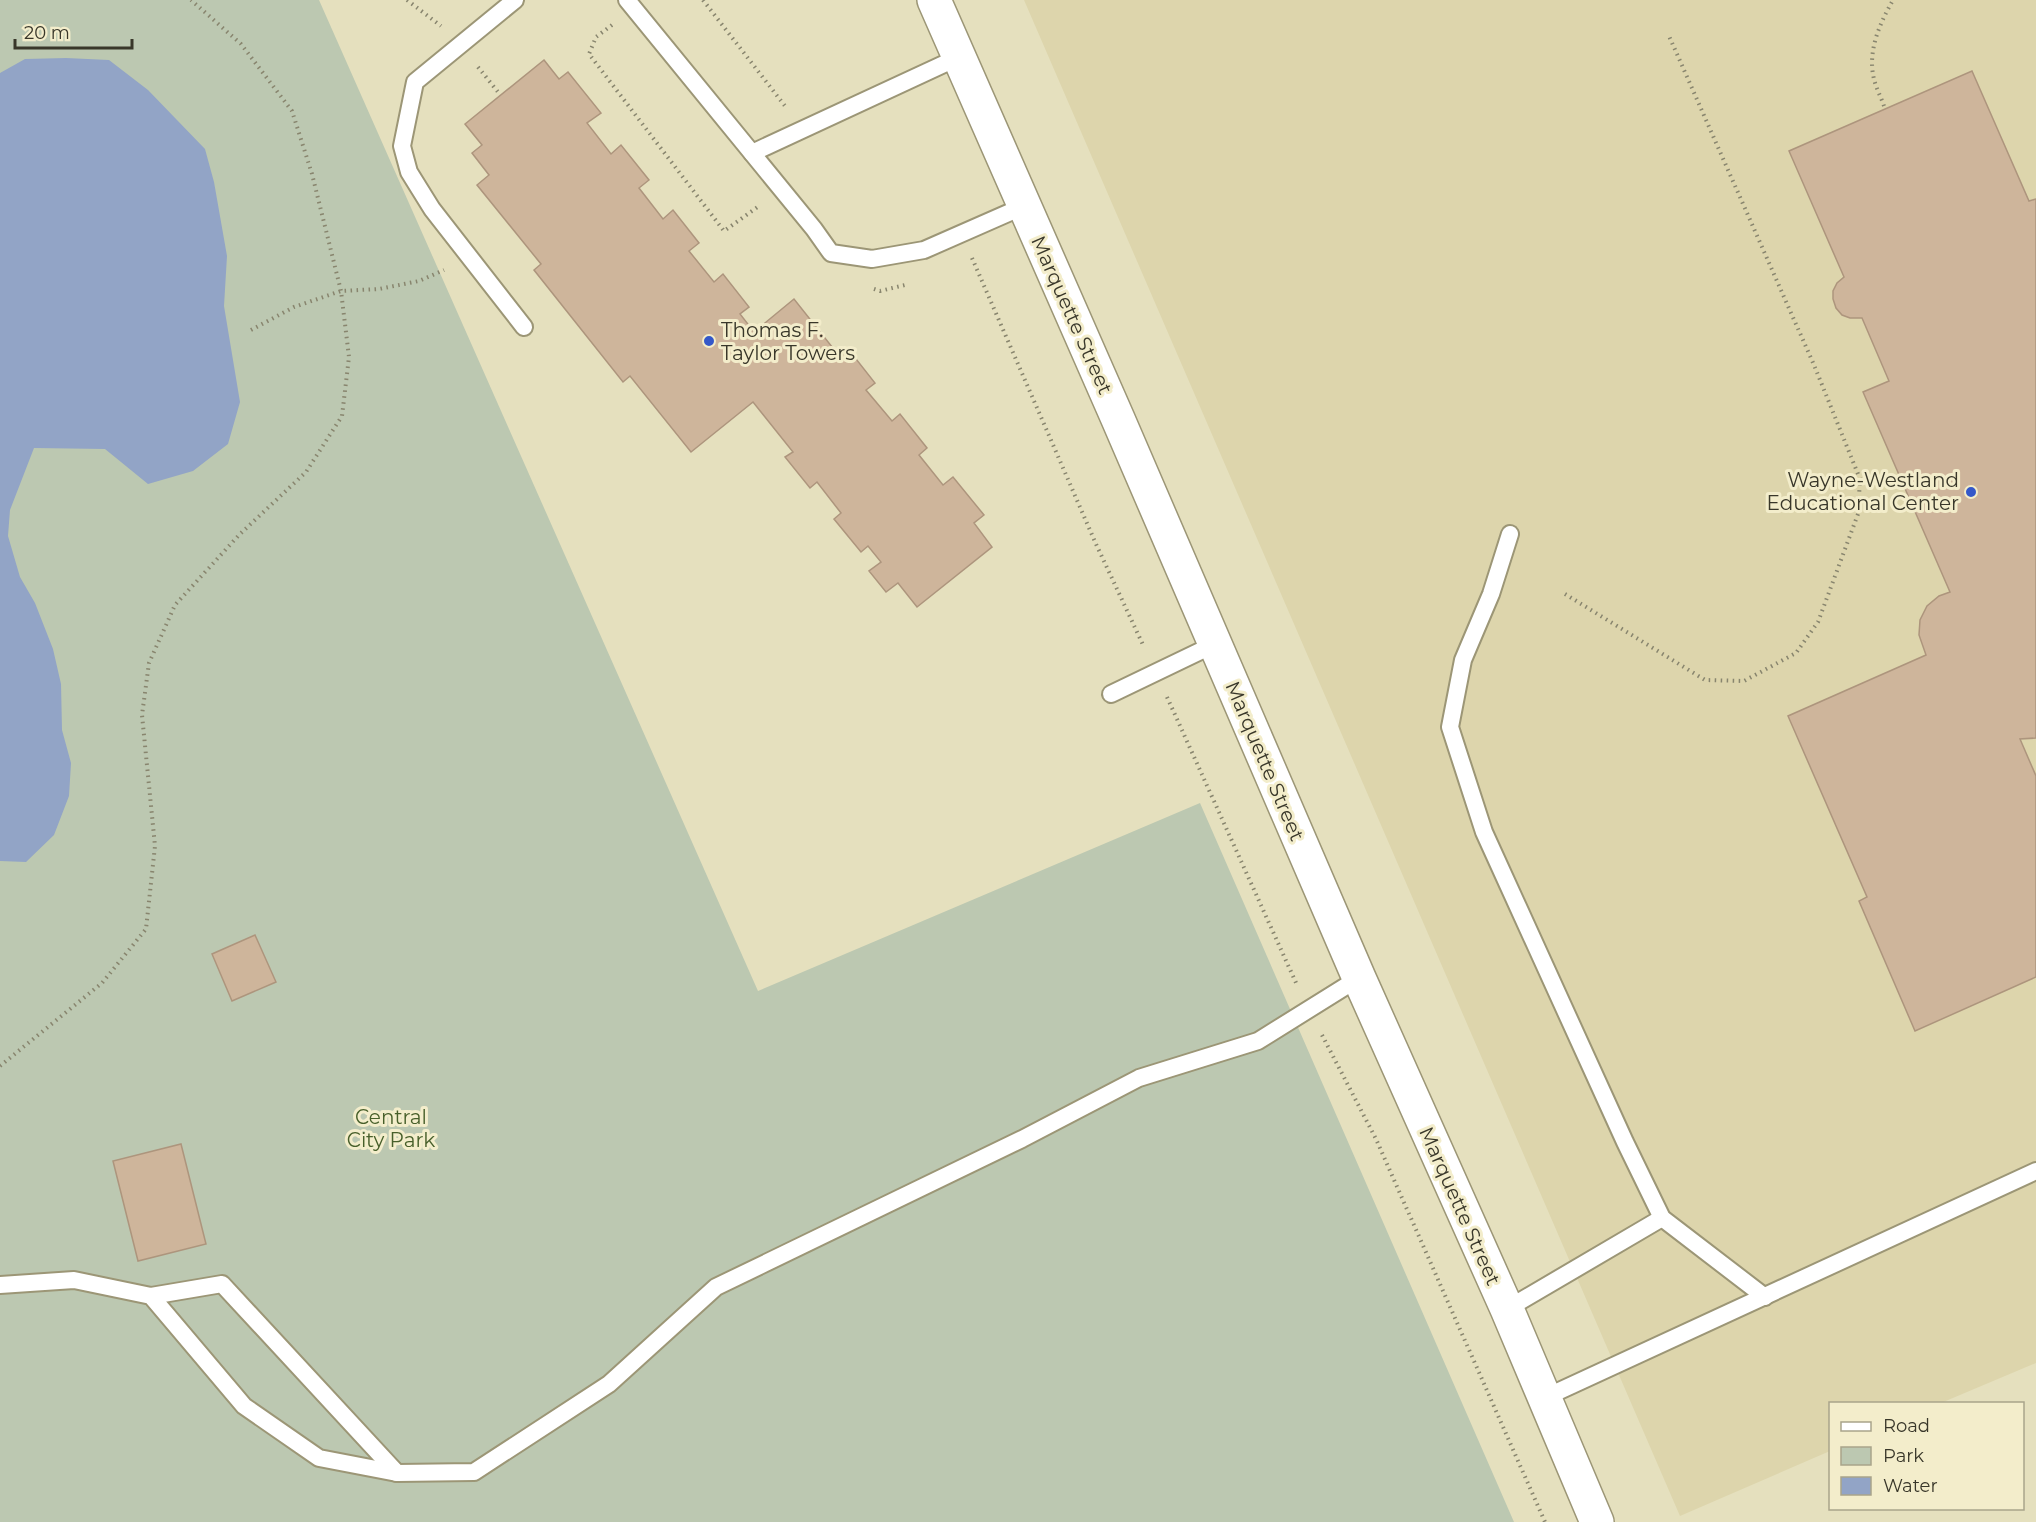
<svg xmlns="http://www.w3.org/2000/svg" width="2036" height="1522" font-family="Montserrat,sans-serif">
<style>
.built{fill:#ddd5ac}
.green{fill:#bcc8b1}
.water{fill:#92a4c6}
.building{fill:#ceb59b;stroke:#ad957d;stroke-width:1.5}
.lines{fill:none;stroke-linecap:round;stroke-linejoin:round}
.service-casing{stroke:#9c9676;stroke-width:20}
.tertiary-casing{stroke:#9c9676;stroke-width:36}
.path{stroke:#88856e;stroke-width:4;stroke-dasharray:1.5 4.5;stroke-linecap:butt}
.service{stroke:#fff;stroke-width:16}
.tertiary{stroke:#fff;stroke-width:33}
.poi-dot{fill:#3458c9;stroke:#f3edcb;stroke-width:2}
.labels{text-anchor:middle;stroke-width:6;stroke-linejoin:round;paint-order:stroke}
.street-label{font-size:20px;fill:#39372a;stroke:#f3edcb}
.poi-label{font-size:20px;fill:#39372a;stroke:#f3edcb;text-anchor:start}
.park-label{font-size:20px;fill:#475f2a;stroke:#f3edcb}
</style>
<rect width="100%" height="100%" fill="#e5e0be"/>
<!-- built -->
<polygon class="built" points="1024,0 2036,0 2036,1363 1941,1403 1830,1404 1830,1451 1680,1516"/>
<!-- green -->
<polygon class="green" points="0,0 319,0 758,991 1200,803 1514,1522 0,1522"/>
<!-- water -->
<polygon class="water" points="66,58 109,60 148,90 205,149 214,182 227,256 224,306 240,402 228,444 193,471 148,484 105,449 34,448 10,510 8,536 20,577 35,603 53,649 61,684 62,730 71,763 69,796 54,835 26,862 0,861 0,73 25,59"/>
<!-- building -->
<g class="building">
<polygon points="544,60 559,79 568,72 601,113 587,123 611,154 621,145 649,180 639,188 663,219 673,210 699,243 689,251 714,282 723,274 749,307 740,314 754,332 794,299 840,357 849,350 875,383 866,390 892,421 900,414 927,448 919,455 943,485 953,477 984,515 974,523 992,547 917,607 898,583 886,592 869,571 881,562 868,546 861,552 834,519 841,513 817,482 810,488 785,457 793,452 753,402 691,452 630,376 623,382 534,270 541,264 477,185 489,175 472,153 482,145 465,124"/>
<polygon points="1972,71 2029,201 2036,199 2036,738 2020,739 2036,776 2036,977 1915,1031 1859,901 1867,897 1788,716 1926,655 1919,635 1920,620 1927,606 1939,596 1950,592 1863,392 1889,381 1862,318 1850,318 1842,315 1836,308 1833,299 1833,291 1837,283 1844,277 1789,151"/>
<polygon points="255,935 276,982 232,1001 212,954"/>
<polygon points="181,1144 206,1244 138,1261 113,1161"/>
</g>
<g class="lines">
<defs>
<g id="service">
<polyline points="515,0 415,82 402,146 409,172 432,209 524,327"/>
<polyline points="627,0 814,229 831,253 872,259 924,250 1024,206"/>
<polyline points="752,153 959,57"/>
<polyline points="1510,534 1491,594 1463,660 1450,727 1484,832 1625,1142 1662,1218 1765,1297"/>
<polyline points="1111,694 1215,644"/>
<polyline points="0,1285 74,1280 151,1296 244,1406 319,1458 397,1473"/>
<polyline points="151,1296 222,1284 397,1473 474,1472 609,1384 716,1287 1022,1139 1139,1078 1258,1041 1359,978"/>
<polyline points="1507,1309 1662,1218"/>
<polyline points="1544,1398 2036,1171"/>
</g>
<polyline id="tertiary" points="934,0 1118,419 1359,978 1507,1309 1597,1522"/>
</defs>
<!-- service casing -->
<use href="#service" class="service-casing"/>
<!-- tertiary casing -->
<use href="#tertiary" class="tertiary-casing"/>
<!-- path -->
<g class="path">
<polyline points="407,0 441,26"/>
<polyline points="703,0 785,106"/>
<polyline points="612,25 596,37 589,54 724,231 759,206"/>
<polyline points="478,67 498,92"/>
<path d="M 1884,106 C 1881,97 1876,88 1874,79 C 1867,51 1880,23 1893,0"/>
<polyline points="972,258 1096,544 1144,647"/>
<polyline points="874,289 880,291 905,285"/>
<polyline points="251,330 294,307 341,291 379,289 419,281 444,270"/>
<polyline points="1565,594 1705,680 1744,681 1796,653 1818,622 1858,514 1860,479 1814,365 1669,36"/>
<polyline points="1167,697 1297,985"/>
<polyline points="1322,1035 1376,1139 1545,1522"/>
<polyline points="0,1066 102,983 146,929 155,846 142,715 149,663 175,605 239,535 306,472 342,416 349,357 341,291 312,174 292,111 241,44 191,0"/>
</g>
<!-- service -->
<use href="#service" class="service"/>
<!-- tertiary -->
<use href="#tertiary" class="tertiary"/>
</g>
<!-- markers -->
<g class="poi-dot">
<circle cx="709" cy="341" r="6"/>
<circle cx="1971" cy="492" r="6"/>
</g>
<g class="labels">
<!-- street labels -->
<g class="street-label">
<text transform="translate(1072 315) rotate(66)" y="7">Marquette Street</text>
<text transform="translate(1265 761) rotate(67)" y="7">Marquette Street</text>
<text transform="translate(1460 1206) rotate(66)" y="7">Marquette Street</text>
</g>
<!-- poi labels -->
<g class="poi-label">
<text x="721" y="337">Thomas F.<tspan x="721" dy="23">Taylor Towers</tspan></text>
<text x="1959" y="487" text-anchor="end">Wayne-Westland<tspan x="1959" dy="23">Educational Center</tspan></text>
</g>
<!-- park labels -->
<g class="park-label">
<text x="391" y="1124">Central<tspan x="391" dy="23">City Park</tspan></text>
</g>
</g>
<!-- legend -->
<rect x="1829" y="1402" width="195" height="108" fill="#f3edcb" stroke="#a9a48b" stroke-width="1.5"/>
<rect x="1841" y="1422" width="30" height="9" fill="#ffffff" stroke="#a9a48b" stroke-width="1.5"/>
<text x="1883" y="1432" font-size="18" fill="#39372a">Road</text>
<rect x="1841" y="1447" width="30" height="18" fill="#bcc8b1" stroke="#a9a48b" stroke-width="1.5"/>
<text x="1883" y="1462" font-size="18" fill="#39372a">Park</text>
<rect x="1841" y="1477" width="30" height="18" fill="#92a4c6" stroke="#a9a48b" stroke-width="1.5"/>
<text x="1883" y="1492" font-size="18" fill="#39372a">Water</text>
<!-- scale -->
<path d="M15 39v9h117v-9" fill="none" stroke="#39372a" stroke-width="3"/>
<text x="24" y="39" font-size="18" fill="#39372a" stroke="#f3edcb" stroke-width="4.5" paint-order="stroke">20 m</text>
</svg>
